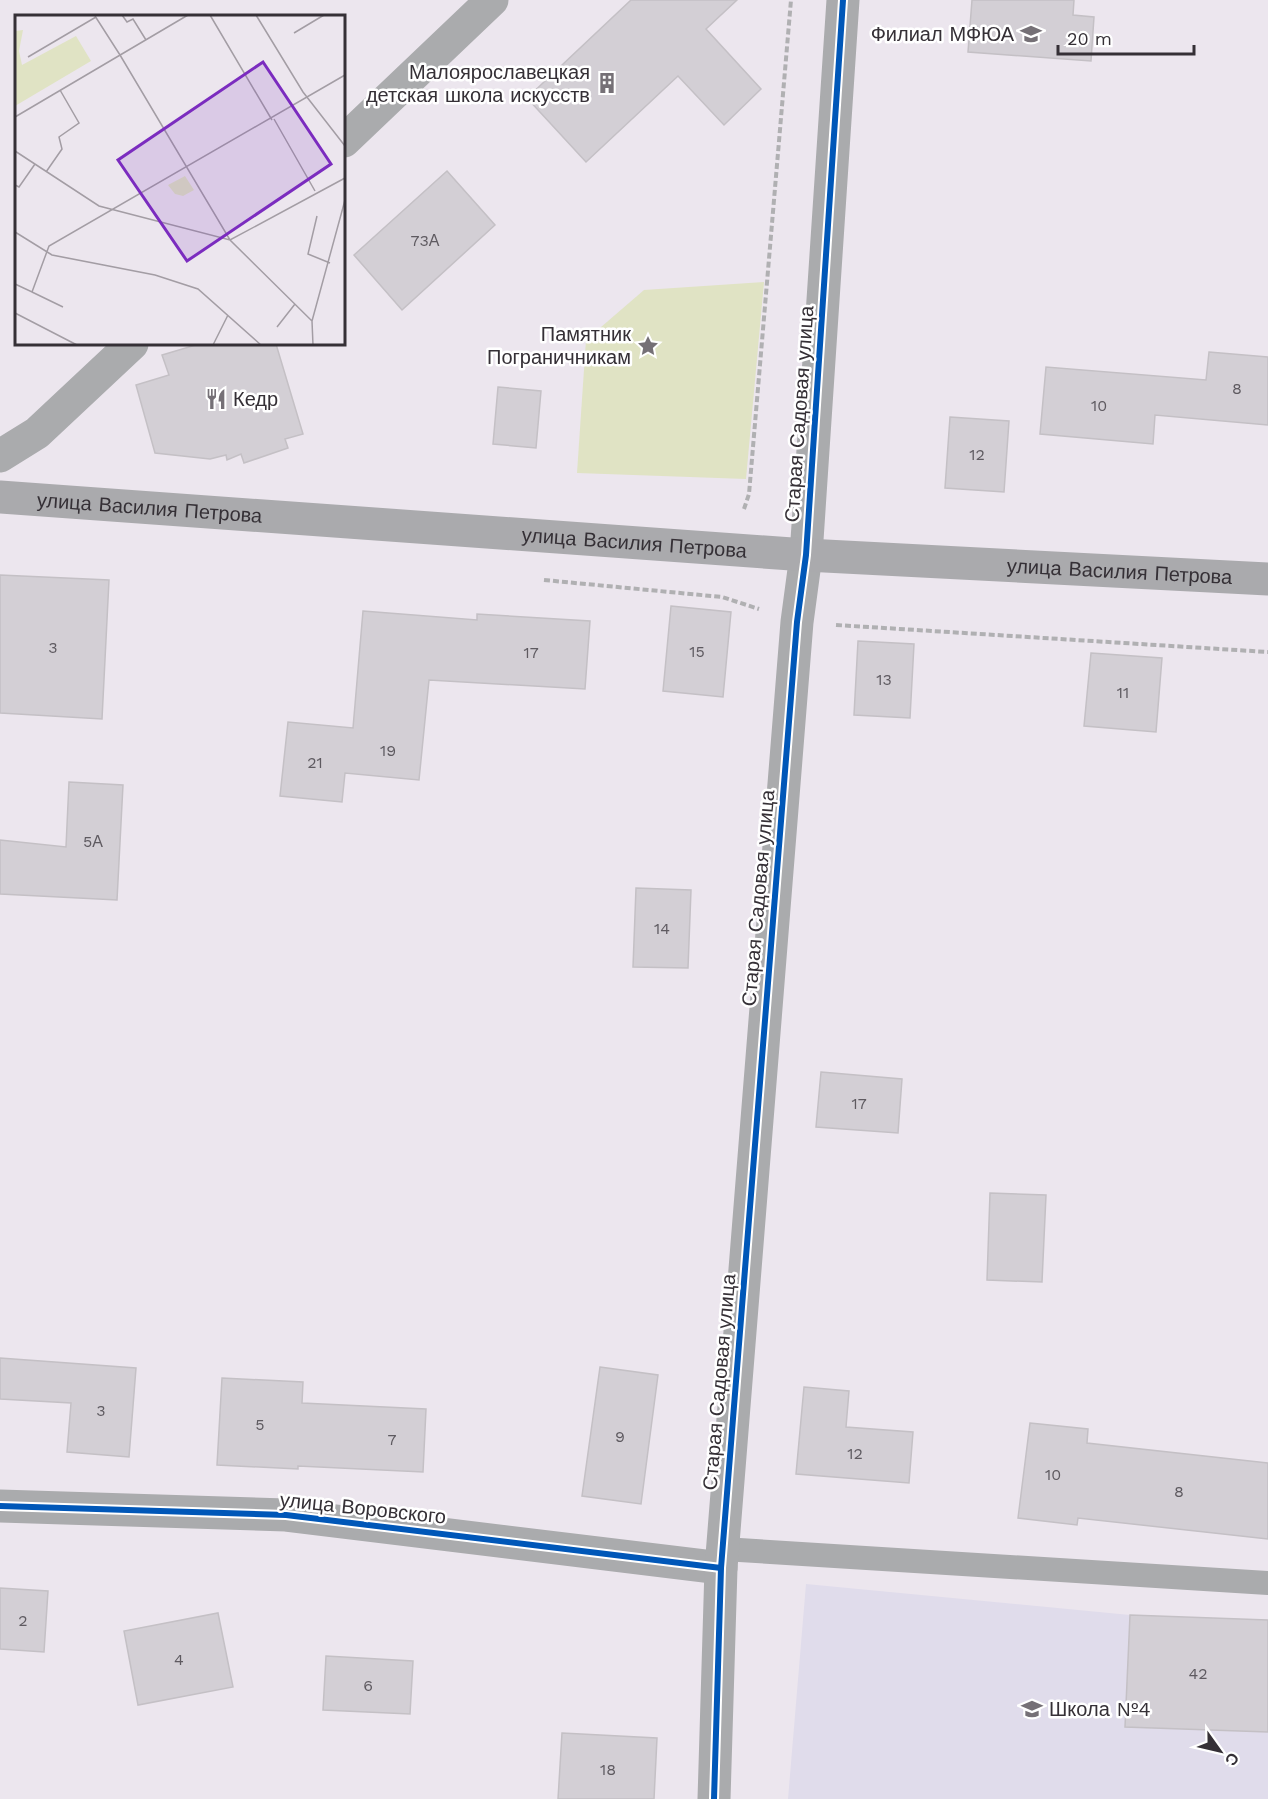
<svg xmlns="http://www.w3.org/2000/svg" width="1268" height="1799" font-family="'Work Sans',sans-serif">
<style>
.education{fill:#e0dceb}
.green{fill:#e0e3c4}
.building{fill:#d3cfd5;stroke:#c4c0c5;stroke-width:1.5}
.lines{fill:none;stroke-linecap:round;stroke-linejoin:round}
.path{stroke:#b0b0b2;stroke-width:4;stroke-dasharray:6 3;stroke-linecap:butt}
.lane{stroke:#aaabad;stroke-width:24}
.street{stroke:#aaabad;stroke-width:33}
.secondary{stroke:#aaaaad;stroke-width:33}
.cycleway-casing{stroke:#fff;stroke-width:10}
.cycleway{stroke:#0057b8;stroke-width:6}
.labels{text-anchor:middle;stroke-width:5;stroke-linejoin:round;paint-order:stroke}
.number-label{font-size:16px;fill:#5e5a60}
.poi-label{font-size:20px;fill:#353036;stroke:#fff;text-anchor:end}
.street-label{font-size:20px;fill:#353036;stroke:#fff}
.inset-road{fill:none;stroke:#a39da4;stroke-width:1.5}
.view{fill:#7b2cbf;fill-opacity:0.15;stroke:#7b2cbf;stroke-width:3}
.inset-edge{fill:none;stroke:#353036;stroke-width:3}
</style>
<rect width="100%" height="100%" fill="#ece6ee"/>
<!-- education -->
<polygon class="education" points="806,1584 1130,1615 1268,1620 1268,1799 788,1799"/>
<!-- green -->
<polygon class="green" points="764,282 746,479 577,473 586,340 644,290"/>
<!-- building -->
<g class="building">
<polygon points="631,0 737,0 706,29 761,89 724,125 678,76 586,162 527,98"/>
<polygon points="972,0 1074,0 1073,15 1094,17 1091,61 968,52"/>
<polygon points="447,171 495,225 402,310 354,255"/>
<polygon points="199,344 276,344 303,434 285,439 288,448 244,463 241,454 227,460 226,455 210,459 155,453 136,385 169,375 162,355"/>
<polygon points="1209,352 1268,357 1268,425 1155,415 1153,444 1040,434 1046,367 1206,380"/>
<polygon points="498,387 541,391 536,448 493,444"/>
<polygon points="950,417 1009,421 1004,492 945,488"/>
<polygon points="0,575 109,580 102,719 0,713"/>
<polygon points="671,606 731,612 723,697 663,691"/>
<polygon points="363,611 477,620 477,614 590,621 585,689 429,680 419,780 345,773 342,802 280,796 288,722 353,728"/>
<polygon points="858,641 914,644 910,718 854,715"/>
<polygon points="1091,653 1162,658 1156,732 1084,726"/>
<polygon points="69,782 123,785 117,900 0,894 0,840 66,847"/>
<polygon points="636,888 691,890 688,968 633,967"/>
<polygon points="821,1072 902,1079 898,1133 816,1127"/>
<polygon points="990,1193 1046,1195 1042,1282 987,1280"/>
<polygon points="0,1358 136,1368 129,1457 67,1452 71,1403 0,1399"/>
<polygon points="600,1367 658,1375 641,1504 582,1496"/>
<polygon points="222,1378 303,1382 302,1403 426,1409 423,1472 298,1466 298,1469 217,1465"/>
<polygon points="804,1387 849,1391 846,1427 913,1432 909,1483 796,1474"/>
<polygon points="1030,1423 1088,1429 1087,1443 1268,1463 1268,1539 1078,1518 1077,1525 1018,1518"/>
<polygon points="0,1588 48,1591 44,1652 0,1649"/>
<polygon points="218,1613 233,1687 138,1705 124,1631"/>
<polygon points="1130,1615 1268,1620 1268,1732 1125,1727"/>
<polygon points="326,1656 413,1661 410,1714 323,1710"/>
<polygon points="562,1733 657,1738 654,1799 558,1799"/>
</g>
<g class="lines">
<!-- path -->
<g class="path">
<polyline points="744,509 749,494 791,0"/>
<polyline points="544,580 722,597 759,609"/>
<polyline points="836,625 1268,652"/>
</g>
<!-- lane -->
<polyline class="lane" points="723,1549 1268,1583"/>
<!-- street -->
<g class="street">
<polyline points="344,141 492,0"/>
<polyline points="0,456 37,433 132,344"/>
<polyline points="0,1506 286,1515 721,1568"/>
<polyline points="714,1799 721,1568 797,622 806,555 843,0"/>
</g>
<!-- secondary -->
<path class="secondary" id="s1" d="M 0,497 L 806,555 L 1268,579"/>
<defs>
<g id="cycleway">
<polyline points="0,1506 286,1515 721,1568"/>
<polyline points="714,1799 721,1568 797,622 806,555 843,0"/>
</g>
</defs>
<!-- cycleway casing -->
<use href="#cycleway" class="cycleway-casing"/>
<!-- cycleway -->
<use href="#cycleway" class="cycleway"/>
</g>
<!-- icons -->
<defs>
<symbol id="university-bare" viewBox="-9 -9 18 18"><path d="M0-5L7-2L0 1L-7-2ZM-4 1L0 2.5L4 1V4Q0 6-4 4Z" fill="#757076" stroke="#fff" stroke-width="2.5" paint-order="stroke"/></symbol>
<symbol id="building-bare" viewBox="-9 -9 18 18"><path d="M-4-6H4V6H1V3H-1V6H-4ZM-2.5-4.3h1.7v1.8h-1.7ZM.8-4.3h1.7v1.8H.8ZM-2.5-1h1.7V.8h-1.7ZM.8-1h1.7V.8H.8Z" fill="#757076" stroke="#fff" stroke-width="2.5" paint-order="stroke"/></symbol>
<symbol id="sight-bare" viewBox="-9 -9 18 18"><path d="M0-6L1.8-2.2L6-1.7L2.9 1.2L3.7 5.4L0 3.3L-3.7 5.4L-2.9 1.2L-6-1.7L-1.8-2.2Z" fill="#757076" stroke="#fff" stroke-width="2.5" paint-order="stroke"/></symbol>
<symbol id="restaurant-bare" viewBox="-9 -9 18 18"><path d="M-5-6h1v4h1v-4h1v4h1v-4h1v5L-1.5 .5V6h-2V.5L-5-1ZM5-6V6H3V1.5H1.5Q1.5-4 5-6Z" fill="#757076" stroke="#fff" stroke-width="2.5" paint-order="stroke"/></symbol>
<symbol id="school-bare" viewBox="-9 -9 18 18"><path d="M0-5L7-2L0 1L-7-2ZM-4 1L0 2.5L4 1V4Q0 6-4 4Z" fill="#757076" stroke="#fff" stroke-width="2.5" paint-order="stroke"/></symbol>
</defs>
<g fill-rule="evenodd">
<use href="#university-bare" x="1016" y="19" width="30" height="30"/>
<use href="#building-bare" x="592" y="68" width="30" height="30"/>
<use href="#sight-bare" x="633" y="331" width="30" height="30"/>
<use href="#restaurant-bare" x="201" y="384" width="30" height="30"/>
<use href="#school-bare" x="1017" y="1694" width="30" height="30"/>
</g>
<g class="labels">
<!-- number labels -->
<g class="number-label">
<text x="425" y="246">73А</text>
<text x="1237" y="394">8</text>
<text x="1099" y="411">10</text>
<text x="977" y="460">12</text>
<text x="53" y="653">3</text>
<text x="697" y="657">15</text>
<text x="531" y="658">17</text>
<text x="884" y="685">13</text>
<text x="1123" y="698">11</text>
<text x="388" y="756">19</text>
<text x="315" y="768">21</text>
<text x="93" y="847">5А</text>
<text x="662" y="934">14</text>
<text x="859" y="1109">17</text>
<text x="101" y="1416">3</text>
<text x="260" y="1430">5</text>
<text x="620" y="1442">9</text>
<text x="392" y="1445">7</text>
<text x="855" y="1459">12</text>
<text x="1053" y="1480">10</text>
<text x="1179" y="1497">8</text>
<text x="23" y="1626">2</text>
<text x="179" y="1665">4</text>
<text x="1198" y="1679">42</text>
<text x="368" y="1691">6</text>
<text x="608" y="1775">18</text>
</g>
<!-- poi labels -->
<g class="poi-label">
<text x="1014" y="41">Филиал МФЮА</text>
<text x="590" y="79">Малоярославецкая<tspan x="590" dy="23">детская школа искусств</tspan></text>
<text x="631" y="341">Памятник<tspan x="631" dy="23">Пограничникам</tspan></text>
<text x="233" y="406" text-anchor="start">Кедр</text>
<text x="1049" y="1716" text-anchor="start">Школа №4</text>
</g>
<!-- street labels -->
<g class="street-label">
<text transform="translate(799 414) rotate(-86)" y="7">Старая Садовая улица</text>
<text dy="7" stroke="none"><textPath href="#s1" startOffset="150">улица Василия Петрова</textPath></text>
<text dy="7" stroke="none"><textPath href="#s1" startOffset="636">улица Василия Петрова</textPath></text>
<text dy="7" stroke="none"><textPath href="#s1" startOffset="1122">улица Василия Петрова</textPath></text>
<text transform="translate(758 898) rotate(-85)" y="7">Старая Садовая улица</text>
<text transform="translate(719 1382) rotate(-85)" y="7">Старая Садовая улица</text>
<text transform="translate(363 1508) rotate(6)" y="7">улица Воровского</text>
</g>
</g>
<!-- overview -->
<g transform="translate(15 15)">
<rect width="330" height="330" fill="#ece6ee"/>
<path d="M 8,15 L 4,36 L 7,50 L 61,21 L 76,46 L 0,91 L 0,16 ZM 170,161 L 179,175 L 168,181 L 160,179 L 153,170 Z" fill="#e0e3c4"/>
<path class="inset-road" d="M 107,0 L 112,7 L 118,4 L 131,25M 195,0 L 257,105M 241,0 L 288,77 L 330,131M 80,1 L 105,40M 279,18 L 309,0M 105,40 L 215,225 L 297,306 L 298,330M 13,42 L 81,2M 0,102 L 173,0M 259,104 L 300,176M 0,136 L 84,191 L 215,225 L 330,163M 31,157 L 47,134 L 44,122 L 64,108 L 45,75M 0,170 L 4,172 L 20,149M 302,201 L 293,239 L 315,248M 0,217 L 37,240 L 140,260 L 183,274 L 246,330M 0,269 L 17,277 L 34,231 L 330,60M 17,277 L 48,292M 0,298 L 62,330M 297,306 L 330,185M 262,312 L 280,289M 198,330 L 213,300"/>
<path class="view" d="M 248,47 L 316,149 L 172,246 L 103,145 Z"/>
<rect width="330" height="330" class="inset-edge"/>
</g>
<!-- north arrow -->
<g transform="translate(1220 1751) rotate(124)" stroke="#ffffff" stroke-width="4.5" paint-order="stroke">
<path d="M0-4.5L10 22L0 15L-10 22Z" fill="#353036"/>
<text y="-9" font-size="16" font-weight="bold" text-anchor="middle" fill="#353036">С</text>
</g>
<!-- scale -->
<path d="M1058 45v9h136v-9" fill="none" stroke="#353036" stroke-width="3"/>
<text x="1067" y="45" font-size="18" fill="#353036" stroke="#ffffff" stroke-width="4.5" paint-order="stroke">20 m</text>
</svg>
